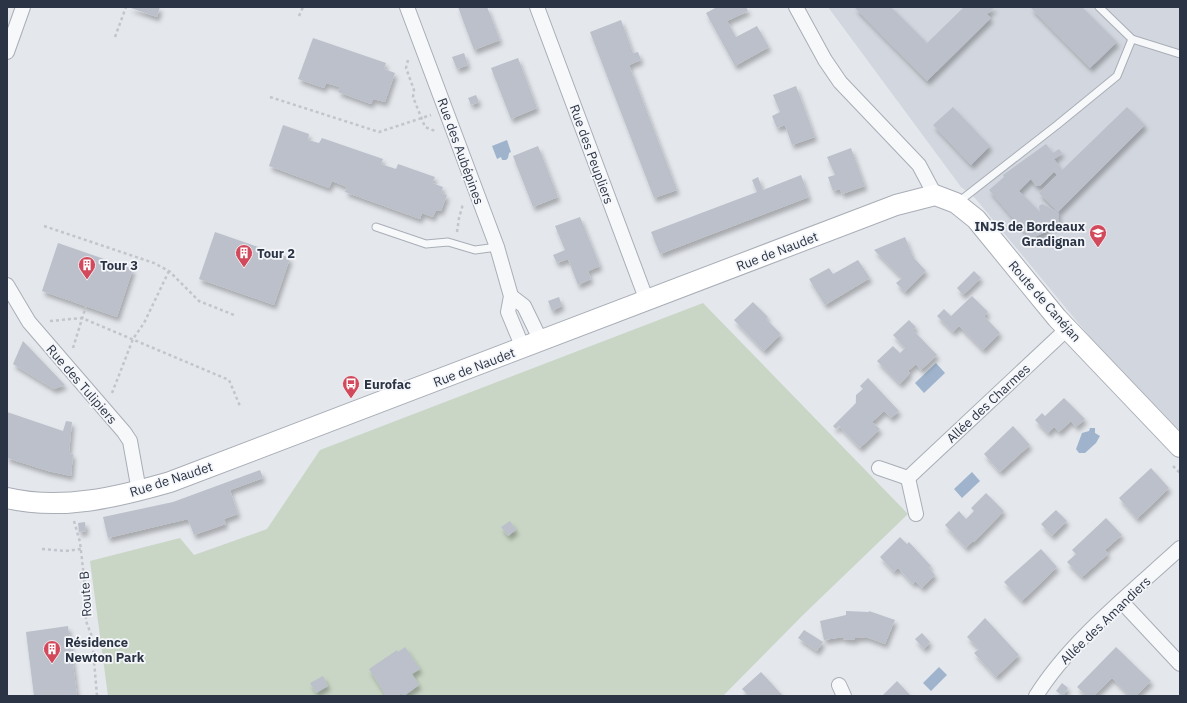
<svg xmlns="http://www.w3.org/2000/svg" width="1187" height="703" font-family="'IBM Plex Sans',sans-serif">
<style>
.built{fill:#d2d6de}
.green{fill:#c9d6c5}
.water{fill:#9fb4cc}
.building{fill:#bbc0ca;filter:url(#shadow)}
.lines{fill:none;stroke-linecap:round;stroke-linejoin:round}
.lane-casing{stroke:#a9aeb7;stroke-width:9}
.street-casing{stroke:#a9aeb7;stroke-width:16}
.secondary-casing{stroke:#a9aeb7;stroke-width:22}
.path{stroke:#c2c5cb;stroke-width:2.5;stroke-dasharray:3 3;stroke-linecap:butt}
.lane{stroke:#f7f8fa;stroke-width:7}
.street{stroke:#f7f8fa;stroke-width:14}
.secondary{stroke:#fff;stroke-width:20}
.labels{text-anchor:middle;stroke-width:3.5;stroke-linejoin:round;paint-order:stroke}
.street-label{font-size:13px;fill:#2b3445;stroke:#f4f6f9}
.poi-label{font-size:13px;font-weight:bold;fill:#2b3445;stroke:#f4f6f9;text-anchor:start}
</style>
<defs>
<filter id="shadow"><feDropShadow dx="2.5" dy="4.5" stdDeviation="2" flood-color="#0004"/></filter>
</defs>
<rect width="100%" height="100%" fill="#e4e7ec"/>
<!-- built -->
<polygon class="built" points="828,7 1180,7 1180,431 1094,342 975,198 961,187"/>
<!-- green -->
<polygon class="green" points="703,303 908,514 803,615 723,696 108,696 90,561 180,538 194,555 267,529 320,450"/>
<!-- water -->
<g class="water">
<polygon points="507,140 511,152 509,153 508,158 506,160 502,160 501,157 497,159 492,146"/>
<polygon points="936,363 945,373 924,393 915,383"/>
<polygon points="1090,428 1095,428 1095,433 1100,436 1096,443 1085,453 1079,453 1076,449 1082,433 1089,431"/>
<polygon points="972,472 980,481 962,498 954,489"/>
<polygon points="939,667 947,675 931,691 923,683"/>
</g>
<!-- building -->
<g class="building">
<polygon points="128,7 160,7 157,17"/>
<polygon points="458,7 487,7 500,40 474,50"/>
<polygon points="717,7 746,7 748,11 727,21 736,37 757,26 769,47 735,66 706,13"/>
<polygon points="854,7 894,7 892,8 927,43 964,7 995,7 987,14 991,18 927,81"/>
<polygon points="1030,7 1082,7 1117,42 1090,68"/>
<polygon points="621,20 633,53 638,52 641,60 629,65 677,190 654,198 590,32"/>
<polygon points="313,38 386,63 384,69 395,73 385,102 373,99 371,104 338,92 340,87 326,83 324,88 298,79"/>
<polygon points="464,53 468,65 457,69 452,57"/>
<polygon points="518,58 537,108 511,119 491,68"/>
<polygon points="796,86 815,137 792,145 785,125 777,128 772,116 780,112 773,95"/>
<polygon points="476,95 479,102 471,105 468,98"/>
<polygon points="953,107 990,146 971,165 933,125"/>
<polygon points="1127,107 1145,125 1058,212 1039,193 1057,175 1054,172 1040,186 1036,186 1031,179 1019,191 1040,212 1039,206 1042,204 1058,212 1059,222 1055,226 1052,227 1050,225 1045,232 1031,239 989,190 1004,177 1003,175 1046,144 1053,153 1059,149 1062,153 1054,159 1062,170"/>
<polygon points="283,125 309,134 308,140 319,143 322,138 383,159 381,164 396,169 398,164 435,177 432,183 443,187 441,193 447,195 441,211 436,210 433,217 422,213 420,219 345,192 347,187 332,181 329,188 269,166"/>
<polygon points="538,146 558,197 533,207 513,156"/>
<polygon points="851,148 865,186 842,194 840,189 833,191 828,177 835,175 827,157"/>
<polygon points="801,175 809,197 660,254 651,232 757,192 752,180 758,177 763,190"/>
<polygon points="580,217 600,266 588,271 591,279 578,285 568,259 557,263 553,255 565,250 555,226"/>
<polygon points="215,232 290,258 274,305 199,279"/>
<polygon points="905,237 913,257 926,271 905,292 896,283 902,278 874,250"/>
<polygon points="58,243 133,269 117,317 42,291"/>
<polygon points="858,260 870,278 825,305 809,279 829,268 833,274"/>
<polygon points="974,271 981,278 963,295 957,288"/>
<polygon points="972,296 988,312 984,316 1000,333 983,350 959,326 953,332 937,316 944,309 951,316"/>
<polygon points="559,297 562,306 552,311 548,301"/>
<polygon points="753,302 768,317 766,319 781,334 764,351 734,320"/>
<polygon points="909,320 916,327 913,330 937,355 921,370 916,364 908,371 910,373 900,384 877,361 893,346 900,353 905,348 893,335"/>
<polygon points="23,341 65,385 54,389 13,364"/>
<polygon points="868,378 899,411 891,418 884,411 872,422 880,429 860,448 839,426 836,429 833,426 856,403 856,395 863,389 860,386"/>
<polygon points="1064,398 1085,419 1076,427 1071,421 1059,432 1054,427 1048,433 1035,420 1042,413 1045,416"/>
<polygon points="7,412 63,431 66,421 72,422 69,453 73,454 71,476 48,471 7,458"/>
<polygon points="1013,426 1030,445 1000,472 984,454"/>
<polygon points="1151,468 1169,488 1137,519 1119,498"/>
<polygon points="260,470 263,478 230,490 238,514 224,519 226,524 194,535 188,519 108,538 103,517 173,502"/>
<polygon points="986,493 1004,511 974,542 973,541 966,548 945,525 959,511 966,519 974,511 971,508"/>
<polygon points="1056,510 1067,521 1052,536 1041,524"/>
<polygon points="1106,518 1122,535 1105,550 1108,554 1082,577 1067,562 1076,554 1072,550"/>
<polygon points="510,521 516,530 508,536 501,527"/>
<polygon points="85,522 86,531 79,532 78,523"/>
<polygon points="900,537 907,544 909,542 931,566 929,568 935,575 922,588 915,581 913,584 898,568 894,572 880,557"/>
<polygon points="1041,549 1057,567 1022,601 1004,582"/>
<polygon points="846,611 869,612 869,611 895,620 885,644 866,637 855,638 855,640 843,639 843,637 824,640 820,621 846,615"/>
<polygon points="985,618 1019,655 996,677 974,653 979,649 967,637"/>
<polygon points="68,626 77,696 34,696 26,632"/>
<polygon points="804,630 823,642 817,651 798,638"/>
<polygon points="922,633 930,642 924,649 915,639"/>
<polygon points="405,647 420,669 412,674 419,685 404,696 401,694 397,696 386,696 369,669 397,650 398,652"/>
<polygon points="1116,647 1151,681 1136,696 1130,696 1112,678 1094,696 1087,696 1077,687"/>
<polygon points="761,672 783,696 749,696 742,689"/>
<polygon points="323,676 328,686 316,693 310,683"/>
<polygon points="897,681 911,696 882,696"/>
<polygon points="1062,683 1068,688 1063,696 1056,691"/>
</g>
<g class="lines">
<defs>
<g id="lane">
<polyline points="1099,7 1132,39 1180,54"/>
<polyline points="957,203 1057,125 1117,76 1132,39"/>
<polyline points="376,227 426,244 448,242 475,250 497,247"/>
</g>
<g id="street">
<polyline points="407,7 497,247 511,296 508,312 523,348"/>
<polyline points="537,7 647,301"/>
<polyline points="796,7 825,60 840,82 919,165 935,195"/>
<polyline points="7,52 23,7"/>
<polyline points="7,285 29,322 124,432 130,441 139,491"/>
<polyline points="511,296 524,306 541,341"/>
<polyline points="879,468 908,478 1067,329"/>
<polyline points="908,478 916,514"/>
<polyline points="1121,601 1180,664"/>
<polyline points="839,685 844,696"/>
<path d="M 1036,696 C 1070,641 1132,592 1180,548"/>
</g>
<path id="secondary" d="M 7,498 C 62,511 118,497 170,482 L 896,205 L 935,195 L 956,203 L 976,219 L 1057,318 L 1180,447"/>
</defs>
<!-- lane casing -->
<use href="#lane" class="lane-casing"/>
<!-- street casing -->
<use href="#street" class="street-casing"/>
<!-- secondary casing -->
<use href="#secondary" class="secondary-casing"/>
<!-- path -->
<g class="path">
<polyline points="299,16 303,7"/>
<polyline points="115,37 126,7"/>
<polyline points="408,60 406,68 414,90 413,97 425,127 435,131"/>
<polyline points="270,97 379,132 431,115"/>
<polyline points="44,226 154,263 169,271 199,301 234,315"/>
<polyline points="457,232 459,218 463,204"/>
<polyline points="50,321 82,318 229,380 240,406"/>
<polyline points="73,348 86,306"/>
<polyline points="112,393 133,339 144,323 169,271"/>
<polyline points="1173,466 1180,473"/>
<polyline points="74,521 80,542 85,587 86,621 92,637 97,696"/>
<polyline points="42,549 65,551 81,549"/>
</g>
<!-- lane -->
<use href="#lane" class="lane"/>
<!-- street -->
<use href="#street" class="street"/>
<!-- secondary -->
<use href="#secondary" class="secondary"/>
</g>
<!-- icons -->
<defs>
<symbol id="school-pin" viewBox="-11 -11 22 30"><path d="M0 17L-7.5 6A9.5 9.5 0 1 1 7.5 6Z" fill="#d1495b" stroke="#f4f6f9"/><path d="M0-5L7-2L0 1L-7-2ZM-4 1L0 2.5L4 1V4Q0 6-4 4Z" fill="#fff"/></symbol>
<symbol id="building-pin" viewBox="-11 -11 22 30"><path d="M0 17L-7.5 6A9.5 9.5 0 1 1 7.5 6Z" fill="#d1495b" stroke="#f4f6f9"/><path d="M-4-6H4V6H1V3H-1V6H-4ZM-2.5-4.3h1.7v1.8h-1.7ZM.8-4.3h1.7v1.8H.8ZM-2.5-1h1.7V.8h-1.7ZM.8-1h1.7V.8H.8Z" fill="#fff"/></symbol>
<symbol id="bus-pin" viewBox="-11 -11 22 30"><path d="M0 17L-7.5 6A9.5 9.5 0 1 1 7.5 6Z" fill="#d1495b" stroke="#f4f6f9"/><path d="M-5-6H5V4H4V6H2V4H-2V6H-4V4H-5ZM-3.5-4V0h7V-4ZM-3.5 1.2v1.5H-2V1.2ZM2 1.2v1.5H3.5V1.2Z" fill="#fff"/></symbol>
</defs>
<g fill-rule="evenodd">
<use href="#school-pin" x="1088" y="223" width="20" height="27"/>
<use href="#building-pin" x="234" y="243" width="20" height="27"/>
<use href="#building-pin" x="77" y="255" width="20" height="27"/>
<use href="#bus-pin" x="341" y="374" width="20" height="27"/>
<use href="#building-pin" x="42" y="639" width="20" height="27"/>
</g>
<g class="labels">
<!-- street labels -->
<g class="street-label">
<text transform="translate(461 151) rotate(70)" y="5">Rue des Aubépines</text>
<text transform="translate(592 154) rotate(70)" y="5">Rue des Peupliers</text>
<text transform="translate(777 251) rotate(-21)" y="5">Rue de Naudet</text>
<text transform="translate(1045 301) rotate(49)" y="5">Route de Canéjan</text>
<text transform="translate(474 367) rotate(-21)" y="5">Rue de Naudet</text>
<text transform="translate(82 384) rotate(49)" y="5">Rue des Tulipiers</text>
<text transform="translate(988 403) rotate(-43)" y="5">Allée des Charmes</text>
<text transform="translate(171 479) rotate(-18)" y="5">Rue de Naudet</text>
<text transform="translate(85 594) rotate(-94)" y="5">Route B</text>
<text transform="translate(1105 620) rotate(-44)" y="5">Allée des Amandiers</text>
</g>
<!-- poi labels -->
<g class="poi-label">
<text x="1085" y="231" text-anchor="end">INJS de Bordeaux<tspan x="1085" dy="15">Gradignan</tspan></text>
<text x="257" y="258">Tour 2</text>
<text x="100" y="270">Tour 3</text>
<text x="364" y="389">Eurofac</text>
<text x="65" y="647">Résidence<tspan x="65" dy="15">Newton Park</tspan></text>
</g>
</g>
<!-- border -->
<rect width="1187" height="703" fill="none" stroke="#2b3445" stroke-width="16"/>
</svg>
